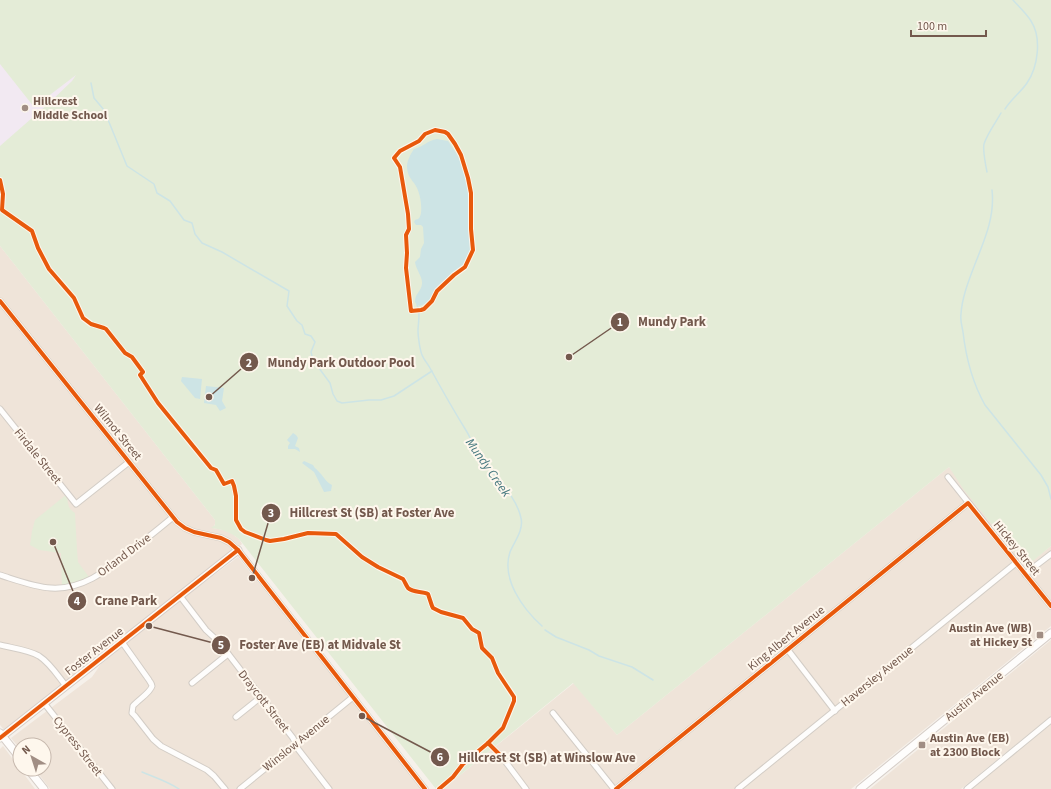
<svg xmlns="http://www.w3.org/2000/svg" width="1051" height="789" font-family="'Source Sans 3',sans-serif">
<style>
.residential{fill:#efe4d9}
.education{fill:#f2e9f2}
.green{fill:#e4ecd7}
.water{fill:#cde4e5}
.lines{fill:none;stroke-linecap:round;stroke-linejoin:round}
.stream{stroke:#cde4e5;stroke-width:1.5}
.street-casing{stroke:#d3cdc6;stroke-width:7}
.secondary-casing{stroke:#d6cec8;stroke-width:9}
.street{stroke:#fefdfc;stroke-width:5}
.secondary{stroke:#fefdfc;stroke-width:7}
.cycleway-casing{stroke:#fef7ed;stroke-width:6}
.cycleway{stroke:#e8590c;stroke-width:4}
.poi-dot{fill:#a18e84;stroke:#fef7ed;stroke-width:1.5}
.labels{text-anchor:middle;stroke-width:4;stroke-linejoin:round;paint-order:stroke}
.poi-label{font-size:12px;font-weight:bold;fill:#73594d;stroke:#fef7ed;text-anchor:start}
.street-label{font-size:12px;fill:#73594d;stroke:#fef7ed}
.water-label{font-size:13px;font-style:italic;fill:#44777e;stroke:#fef7ed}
.leader{fill:none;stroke:#73594d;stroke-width:1.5}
.callout-dot{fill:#73594d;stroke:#fef7ed;stroke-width:1.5}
.mark-label{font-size:12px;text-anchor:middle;font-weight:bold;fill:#fff}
.callout-label{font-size:13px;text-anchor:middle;font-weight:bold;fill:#73594d;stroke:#fef7ed;stroke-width:4;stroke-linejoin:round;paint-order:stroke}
</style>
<rect width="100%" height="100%" fill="#f6f1eb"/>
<!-- residential -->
<g class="residential">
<polygon points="0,246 215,520 215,524 213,528 224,530 231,533 239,539 242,544 5,731 0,725"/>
<polygon points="949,467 1027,565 1051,546 1051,626 851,789 443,789 574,683 617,735"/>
<polygon points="238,557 322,662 423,789 50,789 35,769 44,769 44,745 20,745 20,749 11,738 92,677 101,664 175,604"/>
<polygon points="1051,640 1051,716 961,789 870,789"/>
<polygon points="1051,724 1051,789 972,789"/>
<polygon points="3,746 35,789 0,789 0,749"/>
</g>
<!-- education -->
<polygon class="education" points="0,0 99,69 0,147"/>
<!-- green -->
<g class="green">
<path d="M 0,0 L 1051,0 L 1051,546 L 1028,565 L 1020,556 L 1017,555 L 1007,543 L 964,490 L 949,467 L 617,735 L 573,683 L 443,789 L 436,789 L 239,539 C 230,532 222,529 211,528 L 215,525 L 215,520 L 0,246 L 0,146 L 48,104 L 72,81 L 76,75 L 34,107 L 0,64 Z"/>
<path d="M 67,494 C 68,503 67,508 75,513 L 77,550 L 78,562 L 91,580 L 62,588 L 61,553 L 39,550 L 30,545 L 32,531 L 35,520 Z"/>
</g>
<!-- water -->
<g class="water">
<path d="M 437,139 L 448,141 L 457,154 L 465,171 L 469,190 L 469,221 L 472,249 L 464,266 L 439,288 L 433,298 L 429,302 L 420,306 L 417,305 L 415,302 C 415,293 421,292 422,284 C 423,277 416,270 415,262 L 420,257 L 421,249 L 424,243 L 423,227 L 421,225 L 416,225 L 414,222 L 415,220 C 419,219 420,218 421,213 C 422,204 420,191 414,183 C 410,178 407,174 407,166 C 407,161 411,153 414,149 C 423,147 428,140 437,139 Z"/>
<polygon points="182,377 202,379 200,399 195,398 181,381"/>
<polygon points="206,386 224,388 222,401 226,408 220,411 216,405 204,403"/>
<polygon points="293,433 296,435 298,438 295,446 299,448 300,452 295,449 288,449 288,446 290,443 287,440"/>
<path d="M 304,461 L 313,465 C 315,469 317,469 320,473 C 324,477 326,482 332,485 L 331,491 L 324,492 L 314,472 L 302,463 Z"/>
</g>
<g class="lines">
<!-- stream -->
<g class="stream">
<polyline points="91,83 94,98 104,110 127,166 154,184 157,193 170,201 184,220 192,223 195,234 202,243 222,252 289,291 287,306 297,321 302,325 305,334 311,336 315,342 311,352 313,360 330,383 333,394 337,401 342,403 369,400 381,400 394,396 432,371"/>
<path d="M 1005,109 C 1011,99 1021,92 1027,83 C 1038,67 1042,38 1031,21 C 1026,13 1019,7 1013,0"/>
<path d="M 987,172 C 986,167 983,149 984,144 C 987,134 996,122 1001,113"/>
<path d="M 992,190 C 995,216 985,239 975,264 C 969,280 962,297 961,314 C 960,320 962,326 963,332 C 966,358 972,382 985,405 L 1041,475 L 1048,487 L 1051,499"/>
<path d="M 417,305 C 421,313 418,322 418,331 C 418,337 420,350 422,355 C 424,360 428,364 430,368 C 442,390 454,411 467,432 C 470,437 472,442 474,448 C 476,452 480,457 483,461 C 496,479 516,495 521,518 C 524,530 514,542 510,552 C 501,579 523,609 542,626"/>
<polyline points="545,630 556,637 589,650 599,656 632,667 653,680"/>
<path d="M 142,772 C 154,777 169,782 179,789"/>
</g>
<defs>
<g id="street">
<polyline points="0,301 177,522 185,528 194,532 221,538 229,542 238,550 425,789"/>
<polyline points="0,409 76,504 129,462"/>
<polyline points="948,477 1051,606"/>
<polyline points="1025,574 1051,554"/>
<path d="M 0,575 C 16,580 34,587 51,588 C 84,590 108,569 132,550 C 146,539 160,528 173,517"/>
<polyline points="180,596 206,630 219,642 293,738 298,749 329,789"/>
<path d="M 122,642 L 149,680 C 150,682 152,684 152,686 C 151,692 137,701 133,706 L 132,713 L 135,716 L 153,739 L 161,746 L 207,770 L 214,776 L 225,789"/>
<path d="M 0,645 C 12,648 29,650 39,656 C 50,663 58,676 66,686"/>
<polyline points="788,650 835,711"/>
<polyline points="192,683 228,654"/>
<polyline points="44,703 112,789"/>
<polyline points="553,713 614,789"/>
<polyline points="236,717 261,697"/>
<polyline points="502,757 526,789"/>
<polyline points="240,789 353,697"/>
<polyline points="616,789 968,503"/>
<polyline points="738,789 1016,563"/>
<polyline points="967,789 1051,720"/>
</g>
<g id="secondary">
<polyline points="0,733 20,758"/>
<polyline points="0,738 238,550"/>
<polyline points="28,769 44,789"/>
<polyline points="860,789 1051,633"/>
</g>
</defs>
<!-- street casing -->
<use href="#street" class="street-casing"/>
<!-- secondary casing -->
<use href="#secondary" class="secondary-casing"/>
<!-- street -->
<use href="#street" class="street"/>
<!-- secondary -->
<use href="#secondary" class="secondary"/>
<defs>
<g id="cycleway">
<polygon points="435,130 445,132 448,134 455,144 461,155 468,178 471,193 471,229 473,250 465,267 454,275 437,291 432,301 424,309 421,310 411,311 406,268 407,253 406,235 409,229 408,214 400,167 394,158 400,151 419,141 425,134"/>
<path d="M 0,180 L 3,194 L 2,210 L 32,231 L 38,248 L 49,269 L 74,298 L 83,318 L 91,324 L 104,328 L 106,329 L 125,353 L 132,357 L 143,372 L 140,375 L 158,403 L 211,468 L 216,470 L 224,484 L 232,481 L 234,486 L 236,496 L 236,520 L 241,529 L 245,532 L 266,540 L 270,541 L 284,539 L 308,533 L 336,534 L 362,557 L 378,567 L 403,579 C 405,582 406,585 408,588 C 413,593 422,591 428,594 L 432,606 L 433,608 L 441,612 L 463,618 L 472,629 L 479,633 L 482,648 L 492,658 L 498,673 L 514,697 L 514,701 L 503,728 L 488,743 L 502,757"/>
<polyline points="0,301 177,522 185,528 194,532 221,538 229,542 238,550 425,789"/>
<polyline points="0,738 238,550"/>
<polyline points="439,789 453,777 463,764 488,743"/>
<polyline points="616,789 968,503 1051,606"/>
</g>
</defs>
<!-- cycleway casing -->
<use href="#cycleway" class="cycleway-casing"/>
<!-- cycleway -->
<use href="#cycleway" class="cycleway"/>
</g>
<!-- markers -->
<g class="poi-dot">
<circle cx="25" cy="108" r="4"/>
<rect x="1036" y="631" width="8" height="8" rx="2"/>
<rect x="918" y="741" width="8" height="8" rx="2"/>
</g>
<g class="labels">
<!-- poi labels -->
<g class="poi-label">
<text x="33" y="105">Hillcrest<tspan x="33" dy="14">Middle School</tspan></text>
<text x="1032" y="632" text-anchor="end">Austin Ave (WB)<tspan x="1032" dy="14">at Hickey St</tspan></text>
<text x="930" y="742">Austin Ave (EB)<tspan x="930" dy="14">at 2300 Block</tspan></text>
</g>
<!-- street labels -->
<g class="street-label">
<text transform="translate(118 432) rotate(51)" y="4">Wilmot Street</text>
<text transform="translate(38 456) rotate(51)" y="4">Firdale Street</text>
<text transform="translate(1017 548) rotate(51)" y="4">Hickey Street</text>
<text transform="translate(124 555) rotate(-37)" y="4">Orland Drive</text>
<text transform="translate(786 638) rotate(-39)" y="4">King Albert Avenue</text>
<text transform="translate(94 651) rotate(-38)" y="4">Foster Avenue</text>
<text transform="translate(877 676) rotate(-39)" y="4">Haversley Avenue</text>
<text transform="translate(974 696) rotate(-39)" y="4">Austin Avenue</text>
<text transform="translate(264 701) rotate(52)" y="4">Draycott Street</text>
<text transform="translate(296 743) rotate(-39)" y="4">Winslow Avenue</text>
<text transform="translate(78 746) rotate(52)" y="4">Cypress Street</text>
</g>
<!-- water labels -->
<g class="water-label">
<text transform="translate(489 467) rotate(55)" y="5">Mundy Creek</text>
</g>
</g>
<!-- callouts -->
<path class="leader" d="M569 357L620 322M209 397L249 362M252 578L271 513M53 542L77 601M149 626L221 645M362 716L440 757"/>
<g class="callout-dot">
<circle cx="569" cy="357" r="4"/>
<circle cx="209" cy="397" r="4"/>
<circle cx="252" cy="578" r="4"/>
<circle cx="53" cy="542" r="4"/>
<circle cx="149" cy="626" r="4"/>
<circle cx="362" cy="716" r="4"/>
<circle cx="620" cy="322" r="10"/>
<circle cx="249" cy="362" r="10"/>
<circle cx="271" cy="513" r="10"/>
<circle cx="77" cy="601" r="10"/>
<circle cx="221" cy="645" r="10"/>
<circle cx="440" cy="757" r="10"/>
</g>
<g class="mark-label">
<text x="620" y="326">1</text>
<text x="249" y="367">2</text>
<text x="271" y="517">3</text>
<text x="77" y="605">4</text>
<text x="221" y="649">5</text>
<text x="440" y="761">6</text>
</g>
<g class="callout-label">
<text x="672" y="326">Mundy Park</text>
<text x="341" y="367">Mundy Park Outdoor Pool</text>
<text x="372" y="517">Hillcrest St (SB) at Foster Ave</text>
<text x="126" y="605">Crane Park</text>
<text x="320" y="649">Foster Ave (EB) at Midvale St</text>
<text x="547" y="762">Hillcrest St (SB) at Winslow Ave</text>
</g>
<!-- north arrow -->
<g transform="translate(32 757) rotate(321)"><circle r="19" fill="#fef7ed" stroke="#c6b8ad"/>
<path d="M0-3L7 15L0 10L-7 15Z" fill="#a18e84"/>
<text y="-6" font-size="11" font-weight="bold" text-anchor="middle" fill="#73594d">N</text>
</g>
<!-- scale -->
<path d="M911 30v6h75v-6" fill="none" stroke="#73594d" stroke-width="2"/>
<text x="917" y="30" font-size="12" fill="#73594d" stroke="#fef7ed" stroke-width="3" paint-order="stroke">100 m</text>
</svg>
